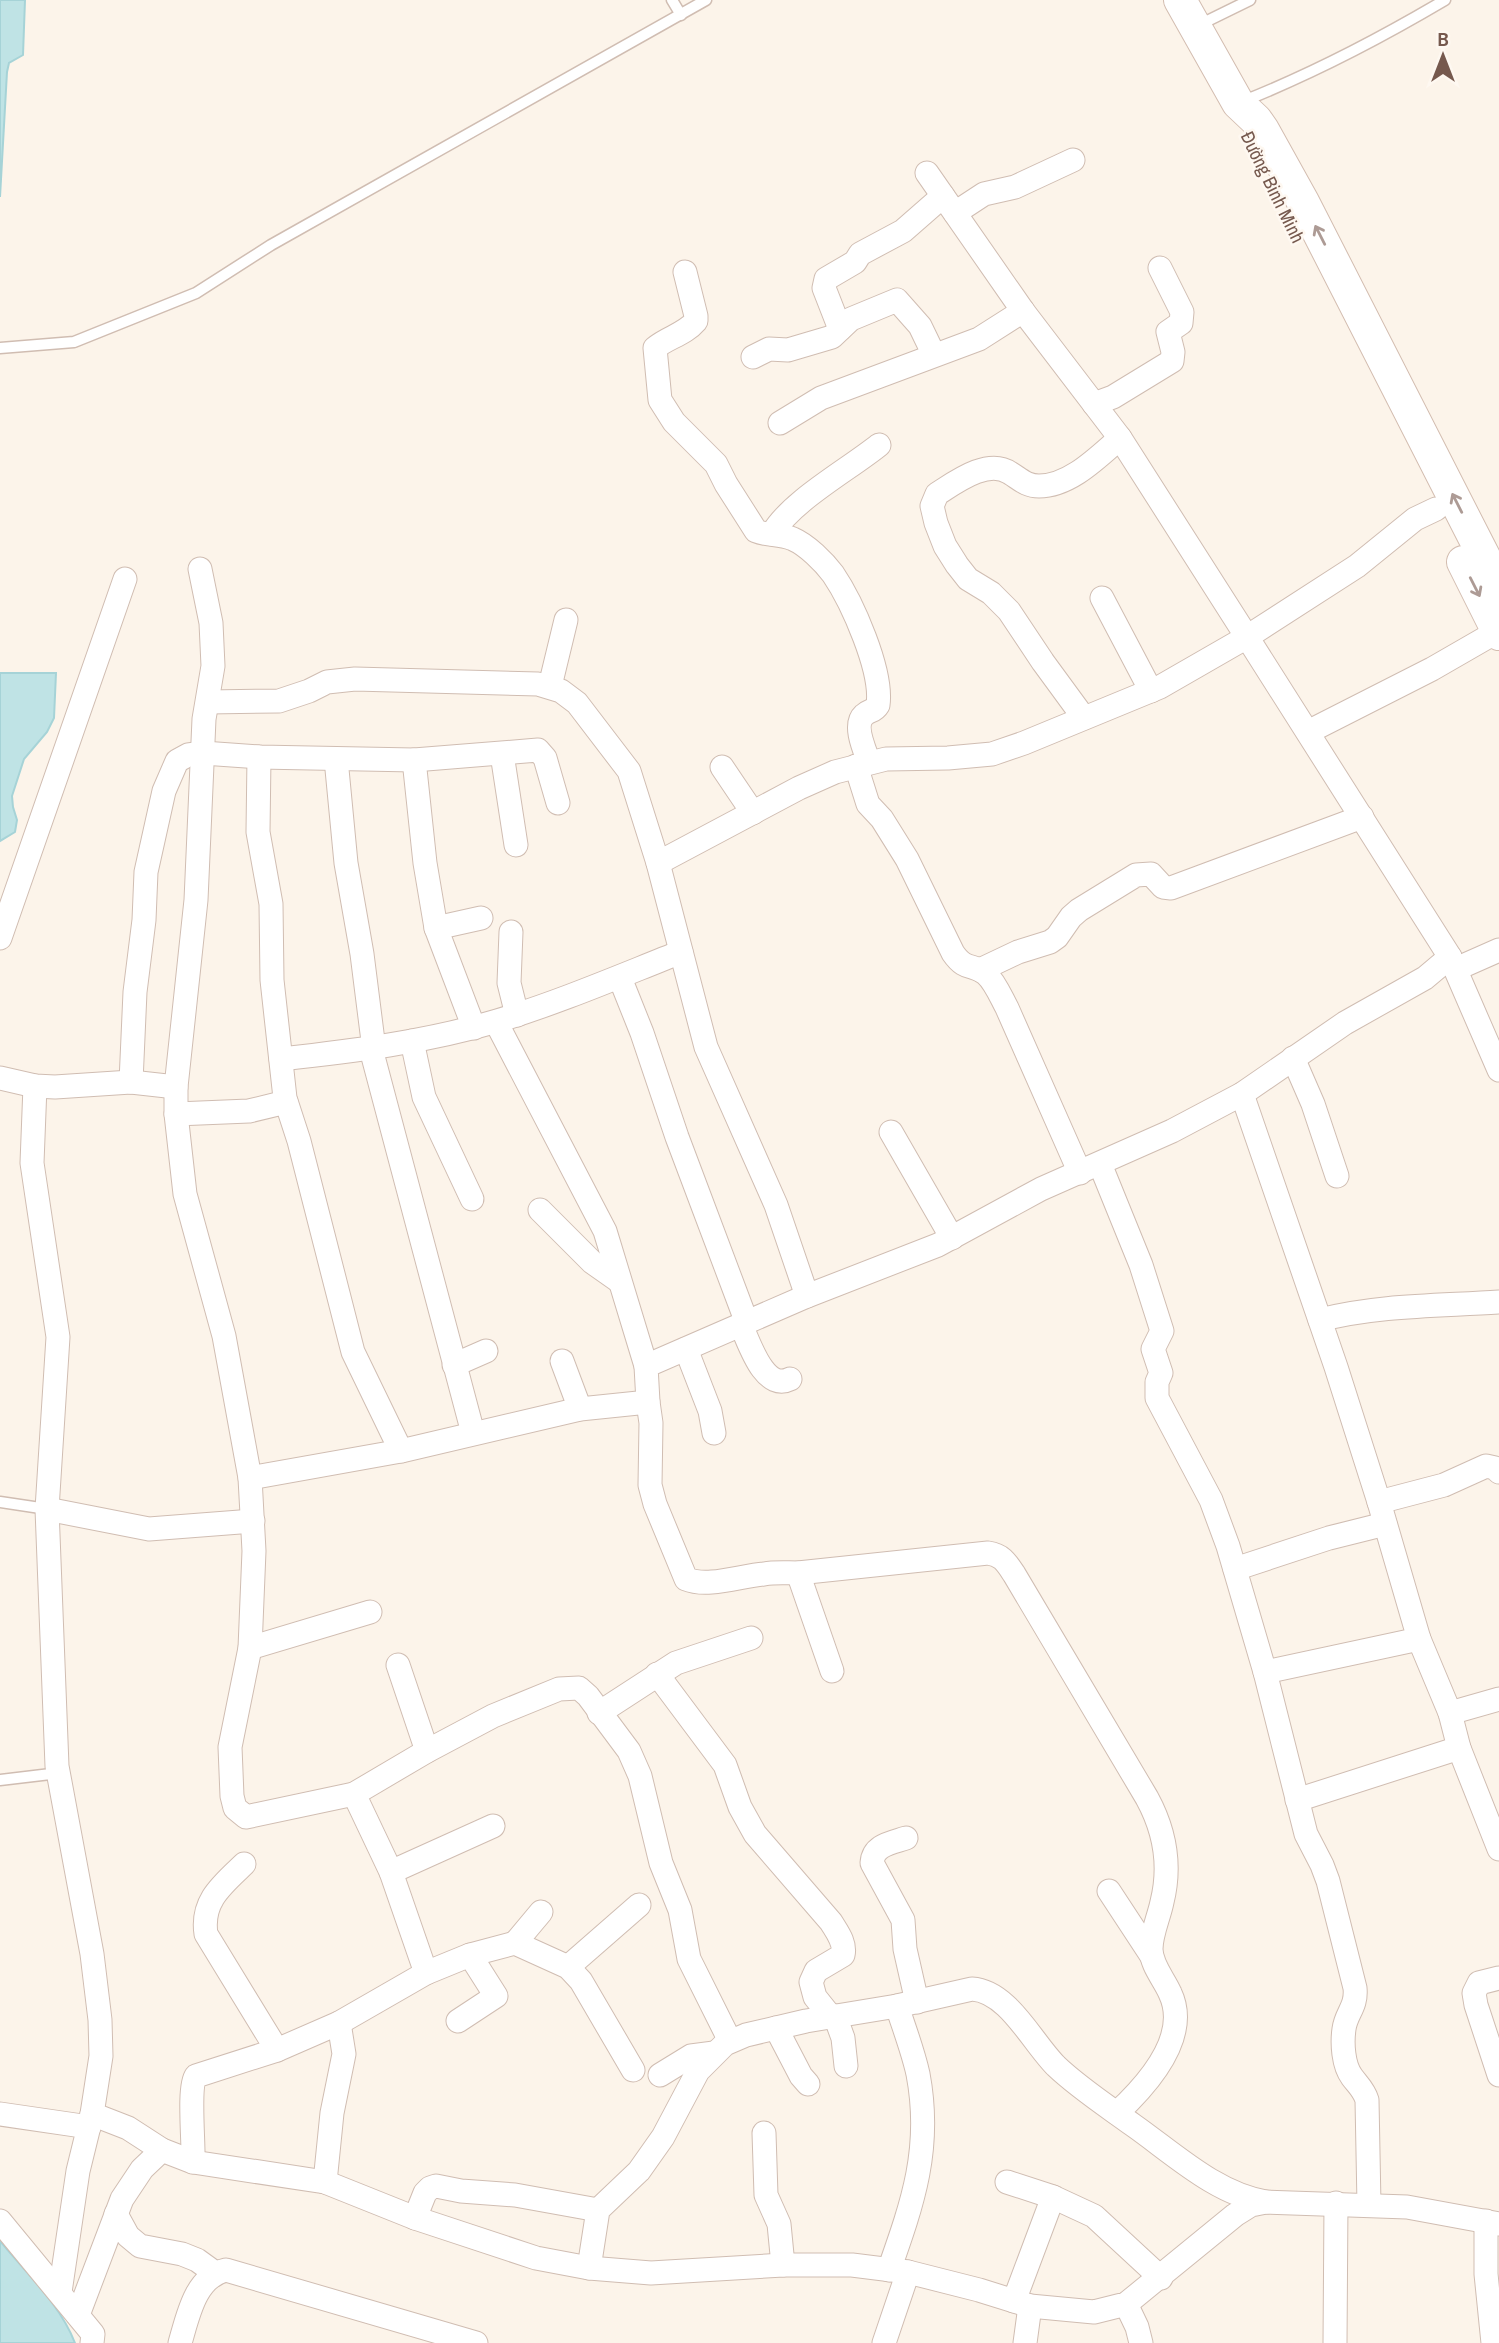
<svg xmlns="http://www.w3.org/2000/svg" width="1499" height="2343" font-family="'Archivo Narrow',sans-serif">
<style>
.water{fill:#bfe3e5;stroke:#a6d3d7;stroke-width:2}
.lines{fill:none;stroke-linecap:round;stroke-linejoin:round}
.service-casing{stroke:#d0bdb2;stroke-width:13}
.minor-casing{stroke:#d0bdb2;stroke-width:25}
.secondary-casing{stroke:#d3bdb0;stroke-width:34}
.service{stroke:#fff;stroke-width:10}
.minor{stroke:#fff;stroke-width:23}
.secondary{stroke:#fff;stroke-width:32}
.oneway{stroke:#ad9b95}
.labels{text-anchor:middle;stroke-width:5;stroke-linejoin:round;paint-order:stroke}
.street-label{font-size:19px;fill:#76594e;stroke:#fef8f1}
</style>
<rect width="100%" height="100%" fill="#fcf4ea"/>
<!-- water -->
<g class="water">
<polygon points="0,0 25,0 23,55 9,63 7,72 0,197"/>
<polygon points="0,673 56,673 54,718 47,732 24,759 12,796 13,807 17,820 15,832 0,841"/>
<path d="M 0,2241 C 26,2273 60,2304 75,2343 L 0,2343 Z"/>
</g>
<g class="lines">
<defs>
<g id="service">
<polyline points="672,0 681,15"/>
<polyline points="1199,25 1250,0"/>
<path d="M 1241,102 C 1312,74 1379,39 1445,0"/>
<polyline points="0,348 74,342 196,293 271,245 706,0"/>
<polyline points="0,1502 47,1509"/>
<polyline points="0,1780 59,1773"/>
</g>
<g id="minor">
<polyline points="927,173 1023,311 1120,438 1247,637 1450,957 1499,1070"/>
<polyline points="955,213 984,194 1015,187 1073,160"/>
<path d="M 685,272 L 696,316 L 696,321 C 684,335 668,337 655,348 L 660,400 L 674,422 L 716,464 L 726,484 L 756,531 C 768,536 780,533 793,539 C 807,545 824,562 833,574 C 852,602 883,671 878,705 C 874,712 869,710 864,715 C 853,725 865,751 869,762"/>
<polyline points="840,329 824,288 826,279 855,262 860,254 903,231 943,196"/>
<polyline points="753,357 769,349 788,350 832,337 851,319 897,300 920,326 934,355"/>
<polyline points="1094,404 1113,397 1172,361 1173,352 1168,332 1181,323 1182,312 1160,268"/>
<polyline points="780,423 821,398 979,339 1023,311"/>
<path d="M 772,534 C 791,501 848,470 879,445"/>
<polyline points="200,569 211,623 213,666 204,719 196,900 176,1087 176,1114 185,1194 224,1336 250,1478 254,1551 250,1648 230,1747 232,1796 235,1808 246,1817 354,1794 427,1751 493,1716 559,1689 579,1688 588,1696 629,1751 640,1776 661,1863 680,1910 689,1959 730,2041"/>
<polyline points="1102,598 1151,691"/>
<polyline points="550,686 566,620"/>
<polyline points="208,702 279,701 309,691 327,682 355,679 538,684 561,691 577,703 629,771 658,863 706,1047 776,1205 807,1296"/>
<path d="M 1084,718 L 1043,662 L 1009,611 L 991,593 L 968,579 L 957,565 L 945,546 L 936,523 L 932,506 L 937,494 C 956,482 988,458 1010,473 C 1020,479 1026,486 1039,486 C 1070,486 1098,457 1120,438"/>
<polyline points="1308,732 1432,669 1498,631"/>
<polyline points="502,754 516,845"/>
<polyline points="259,757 258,832 271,904 272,980 285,1098 299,1141 353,1352 401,1451"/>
<polyline points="336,759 346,863 362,954 374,1049"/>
<polyline points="414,760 425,863 436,928 474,1028"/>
<path d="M 856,766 L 868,804 L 882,819 L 907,859 L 953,953 C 966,972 973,963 986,974 C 995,982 1001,997 1007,1008 L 1080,1173"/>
<polyline points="722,767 753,813"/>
<polyline points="658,863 799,788 835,772 886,759 948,758 992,754 1024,743 1160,687 1247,637 1357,566 1415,519 1436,509"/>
<polyline points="436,928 481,918"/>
<polyline points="511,932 509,983 517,1015"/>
<polyline points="0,938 125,579"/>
<polyline points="1456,969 1499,950"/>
<polyline points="980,970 1018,952 1050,942 1057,937 1071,917 1079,910 1136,875 1151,874 1163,887 1171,888 1362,817"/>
<polyline points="620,978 642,1033 677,1137 747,1323"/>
<polyline points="496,1022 605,1231 646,1366"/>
<polyline points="412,1041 424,1097 472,1199"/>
<polyline points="371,1049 473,1433"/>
<polyline points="1293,1058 1313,1104 1337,1176"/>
<path d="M 281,1059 C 354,1051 426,1042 497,1021 C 560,1002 620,976 681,952"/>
<polyline points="0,1078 35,1086 55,1087 131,1082 176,1087"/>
<polyline points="131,1082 135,992 144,920 146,872 164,791 177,761 188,755 203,753 259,757 414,760 538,750 545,758 558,803"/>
<polyline points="35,1086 32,1163 58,1337 47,1509 57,1766 92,1954 100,2020 101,2056 92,2114 78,2171 60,2292"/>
<polyline points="1242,1094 1336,1367 1379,1502 1419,1639 1450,1713 1459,1748 1499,1849"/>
<polyline points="176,1114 249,1111 286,1102"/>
<polyline points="891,1132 952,1238"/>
<path d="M 1100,1164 L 1141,1265 L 1162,1331 L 1153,1349 L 1161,1373 L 1157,1382 L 1157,1398 L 1211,1500 L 1228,1546 L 1265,1672 L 1306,1834 L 1322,1865 L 1328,1881 L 1355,1988 C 1357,2007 1346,2013 1344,2029 C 1342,2043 1343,2065 1352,2077 C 1358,2085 1364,2090 1367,2100 L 1369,2205"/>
<polyline points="540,1210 592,1262 619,1281"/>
<path d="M 1320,1320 C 1378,1305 1439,1306 1499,1302"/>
<path d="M 741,1325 C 749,1342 764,1392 790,1379"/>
<polyline points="686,1349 710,1411 714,1433"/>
<polyline points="562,1361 580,1409"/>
<polyline points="454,1365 486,1351"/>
<path d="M 648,1402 L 651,1423 L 650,1485 L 655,1504 L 686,1579 C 708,1588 740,1576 764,1574 C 775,1572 786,1573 798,1573 L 988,1553 C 1002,1555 1006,1562 1014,1574 L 1147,1798 C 1165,1831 1171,1866 1162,1902 C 1159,1917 1151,1934 1151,1949 C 1151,1965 1164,1979 1170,1993 C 1191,2037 1147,2085 1117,2113"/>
<polyline points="250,1478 401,1451 580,1409 648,1402 646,1366 807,1296 938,1245 1041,1189 1172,1131 1242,1094 1345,1023 1425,978 1450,957"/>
<polyline points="1379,1502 1444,1485 1486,1466 1495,1468 1499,1472"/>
<polyline points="47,1509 149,1529 253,1521"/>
<polyline points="1235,1569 1329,1538 1385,1524"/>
<polyline points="798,1573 832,1671"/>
<polyline points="250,1648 370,1612"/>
<polyline points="398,1665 427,1751"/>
<polyline points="1265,1672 1419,1639"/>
<path d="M 657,1674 L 725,1765 L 740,1807 L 755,1834 L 831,1922 C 837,1932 846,1943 843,1955 L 816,1971 L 811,1982 L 815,1997 L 831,2017"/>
<polyline points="599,1713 676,1663 751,1638"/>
<polyline points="1450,1713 1499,1699"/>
<polyline points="354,1794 391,1872 426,1973"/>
<polyline points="1297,1800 1459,1748"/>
<path d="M 906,1838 C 891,1843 873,1845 872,1863 L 903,1920 L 905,1949 L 917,2002"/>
<path d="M 244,1864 C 222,1885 201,1901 206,1934 L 277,2050"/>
<polyline points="391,1872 493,1826"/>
<polyline points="1109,1891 1151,1955"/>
<polyline points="515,1943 541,1912"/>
<polyline points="568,1967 639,1905"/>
<polyline points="1499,1978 1479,1983 1474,1993 1476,2005 1499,2075"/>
<polyline points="835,2016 843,2038 846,2066"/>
<polyline points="458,2021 496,1996 470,1955"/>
<polyline points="776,2028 801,2076 808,2084"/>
<polyline points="660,2075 691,2056 714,2053"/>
<polyline points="0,2114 89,2127"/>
<polyline points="92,2114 128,2128 162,2150 193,2162 325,2182 415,2218 536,2258 589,2268 651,2273 783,2265 852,2265 908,2272 979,2290 1030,2306 1094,2312 1126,2304 1235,2215 1251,2205 1266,2202 1407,2207 1499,2224"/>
<polyline points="764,2133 766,2195 779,2224 783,2265"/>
<path d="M 193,2162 C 194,2144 188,2087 196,2076 L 277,2050 L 339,2023 L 426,1973 L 470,1955 L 515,1943 L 568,1967 L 581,1981 L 633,2070"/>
<polyline points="325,2182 332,2113 344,2054 339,2023"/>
<polyline points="1007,2182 1053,2197 1094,2216 1161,2278"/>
<polyline points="116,2214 128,2236 140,2246 182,2254 197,2260 215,2273"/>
<polyline points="415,2218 425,2193 430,2188 436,2186 461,2191 515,2195 598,2210"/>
<polyline points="0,2221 93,2334 92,2343"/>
<polyline points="1486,2221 1486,2274 1493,2343"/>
<path d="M 589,2268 L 598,2210 L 639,2171 L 663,2137 L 698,2071 L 725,2044 L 746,2035 L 806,2021 L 897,2006 L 972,1989 C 1008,1991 1032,2042 1056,2066 C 1079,2088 1107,2106 1133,2125 C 1173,2153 1216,2194 1266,2202"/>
<path d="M 889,2270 C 913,2202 932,2148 918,2074 C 913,2051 904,2028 897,2006"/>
<polyline points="1014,2301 1053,2197"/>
<polyline points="1126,2304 1137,2327 1141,2343"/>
<polyline points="78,2315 122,2199 142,2169 162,2150"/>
<path d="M 180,2343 C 188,2316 195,2277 226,2270 L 476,2343"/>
<polyline points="884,2343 908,2272"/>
<polyline points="1025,2343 1030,2306"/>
<polyline points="1335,2343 1336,2203"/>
</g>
<g id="secondary">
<polyline points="1180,0 1238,103 1256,120 1263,130 1303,202 1499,586"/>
<polyline points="1463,562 1499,634"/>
</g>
</defs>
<!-- service casing -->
<use href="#service" class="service-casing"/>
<!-- minor casing -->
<use href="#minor" class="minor-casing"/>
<!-- secondary casing -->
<use href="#secondary" class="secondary-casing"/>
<!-- service -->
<use href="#service" class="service"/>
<!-- minor -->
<use href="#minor" class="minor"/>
<!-- secondary -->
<use href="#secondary" class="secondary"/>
</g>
<!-- one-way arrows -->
<defs><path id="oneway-shaft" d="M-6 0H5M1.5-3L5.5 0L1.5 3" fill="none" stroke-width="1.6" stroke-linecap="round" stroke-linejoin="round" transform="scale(1.75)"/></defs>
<g class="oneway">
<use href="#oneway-shaft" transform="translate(1320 235) rotate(-117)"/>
<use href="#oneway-shaft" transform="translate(1457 503) rotate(-117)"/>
<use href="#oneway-shaft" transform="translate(1475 587) rotate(63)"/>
</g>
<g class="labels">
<!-- street labels -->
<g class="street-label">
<text transform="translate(1273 187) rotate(64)" y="7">Đường Binh Minh</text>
</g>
</g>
<!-- north arrow -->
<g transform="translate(1443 56)" stroke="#fef8f1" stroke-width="5" paint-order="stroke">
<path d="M0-5L12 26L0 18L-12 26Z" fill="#76594e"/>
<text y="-10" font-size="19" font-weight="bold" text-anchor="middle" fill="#76594e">B</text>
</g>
</svg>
